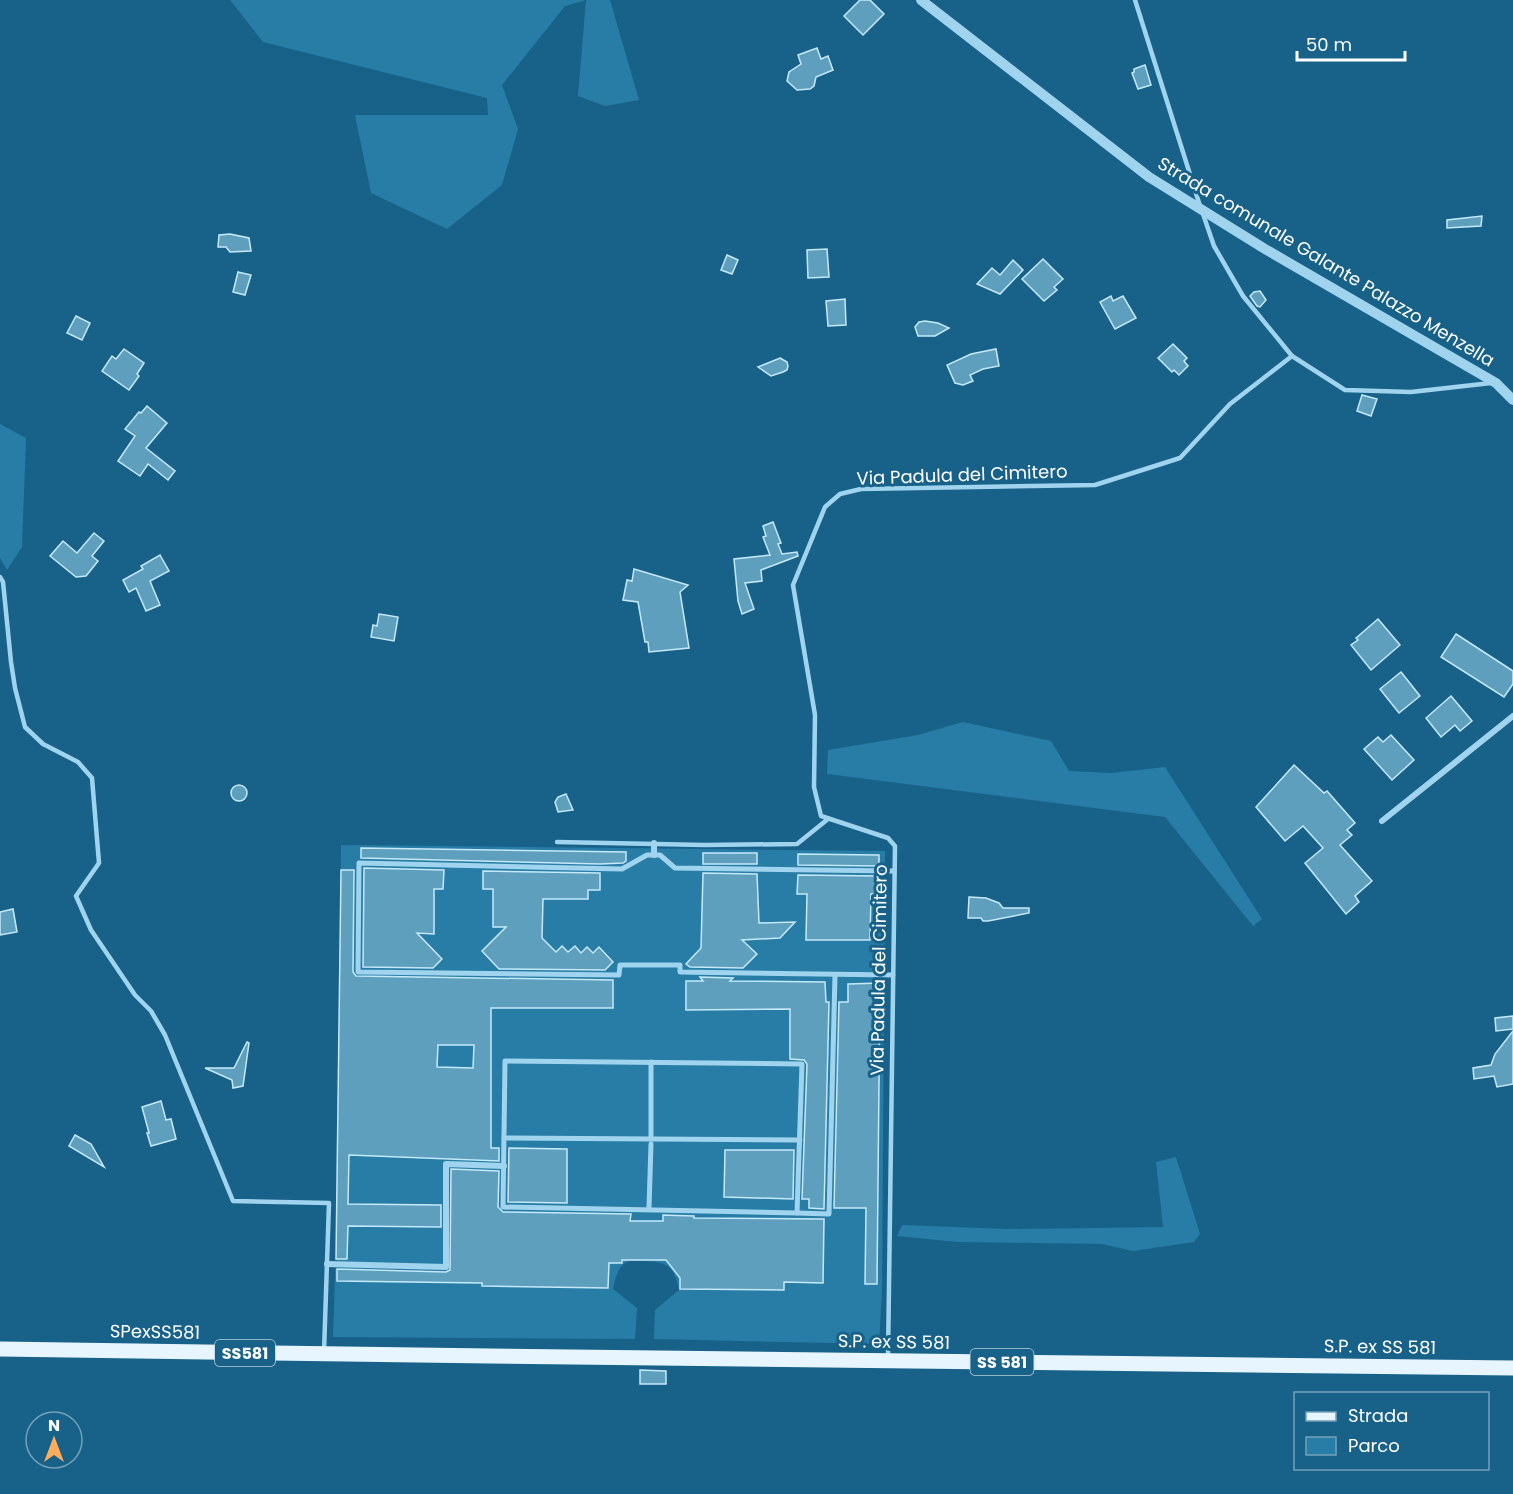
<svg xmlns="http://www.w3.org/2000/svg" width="1513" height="1494" font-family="Poppins,sans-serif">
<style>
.green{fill:#277da6}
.building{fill:#5e9fbe;stroke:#c6e9fa;stroke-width:1.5;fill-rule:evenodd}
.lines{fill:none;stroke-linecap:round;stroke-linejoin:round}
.service{stroke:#a0d4ee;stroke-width:4.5}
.pedestrian{stroke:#a0d4ee;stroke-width:5}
.minor{stroke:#a0d4ee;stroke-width:6}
.tertiary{stroke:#a0d4ee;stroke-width:10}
.primary{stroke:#e6f5ff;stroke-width:15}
.labels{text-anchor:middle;stroke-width:6;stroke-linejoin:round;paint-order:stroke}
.shield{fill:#186289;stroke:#bad0dc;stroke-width:1.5}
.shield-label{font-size:16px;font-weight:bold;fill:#fff}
.street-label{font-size:18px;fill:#fff;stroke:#186289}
</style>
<rect width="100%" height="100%" fill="#186289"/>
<!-- green -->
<g class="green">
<polygon points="230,0 610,0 639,100 605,106 578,96 586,0 565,6 502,85 518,129 502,185 447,229 371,193 355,115 488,115 487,98 263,42"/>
<polygon points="0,424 26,438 22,547 7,570 0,558"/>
<polygon points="963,722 1051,741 1069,771 1111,773 1165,767 1262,919 1253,926 1165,817 827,774 828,750 918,735"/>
<path d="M 341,845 L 885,851 L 882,1291 L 879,1344 L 654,1339 L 655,1310 L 679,1290 C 674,1266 668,1262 644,1261 C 638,1261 630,1260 625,1263 C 617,1269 615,1280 613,1289 L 637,1308 L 635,1339 L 333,1337 L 338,1184 Z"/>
<polygon points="1176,1157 1200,1234 1194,1242 1133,1251 1102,1244 957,1242 897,1236 902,1225 1007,1229 1163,1227 1156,1162"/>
</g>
<!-- building -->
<g class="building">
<polygon points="860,0 870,0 884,14 863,35 844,16"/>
<polygon points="817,48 821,59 828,56 833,70 816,77 814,86 810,89 797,90 787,81 789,72 801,64 798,55"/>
<polygon points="1145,65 1151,85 1138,89 1132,73 1134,72 1134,69"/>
<polygon points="1482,216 1481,226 1447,228 1447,220"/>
<polygon points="230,234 249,238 251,251 230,252 226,247 218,247 219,235"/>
<polygon points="827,249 829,277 808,278 807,250"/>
<polygon points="727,255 738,260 732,274 721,270"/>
<polygon points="1043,259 1063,279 1054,287 1057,290 1044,301 1022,279"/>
<polygon points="1013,260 1023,270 1000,294 977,284 992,268 1000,275"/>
<polygon points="238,272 251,275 245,295 233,292"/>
<polygon points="1260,291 1266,300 1260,307 1257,306 1250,296 1254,292"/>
<polygon points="1111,296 1113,301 1123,296 1136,318 1115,329 1100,302"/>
<polygon points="845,299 846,325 828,326 826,301"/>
<polygon points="76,316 90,323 82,340 67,333"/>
<polygon points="925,321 938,323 949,328 935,336 918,336 915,327 919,322"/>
<polygon points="1173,344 1187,358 1184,361 1188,366 1179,375 1174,370 1172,372 1158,358"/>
<polygon points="124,349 144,363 137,374 139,376 129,390 102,371 112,356 116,359"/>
<polygon points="996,349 999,366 983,369 970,375 973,381 963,385 955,383 947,365 971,354"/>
<polygon points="780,358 787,362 788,366 787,370 783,372 771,376 758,367"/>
<polygon points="1362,395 1377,399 1371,416 1357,411"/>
<polygon points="147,406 167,423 146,448 175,471 168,480 148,464 140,476 118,461 135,436 125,429 139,412 141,413"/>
<polygon points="773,522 781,543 778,544 782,554 797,552 798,556 761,570 762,581 745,583 754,609 742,614 738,601 734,559 770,555 763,537 766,536 763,526"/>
<polygon points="94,533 104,541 92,556 98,561 86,576 76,577 50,556 63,541 77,553"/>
<polygon points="160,555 169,571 150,581 160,605 146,611 136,588 129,592 123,580 143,569 141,566"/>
<polygon points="634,569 688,585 680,592 689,648 649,652 648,642 645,642 638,602 623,600 627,580 632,581"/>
<polygon points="379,614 398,617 394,641 371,637 373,625 377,626"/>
<polygon points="1378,619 1400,645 1371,670 1351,645 1358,640 1356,638"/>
<polygon points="1456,634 1513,671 1513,684 1504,697 1441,657"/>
<polygon points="1401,672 1420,696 1399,713 1380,689"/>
<polygon points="1451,696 1472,721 1460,731 1455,725 1441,737 1426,718"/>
<polygon points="1391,735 1414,760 1392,780 1364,749 1378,737 1383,742"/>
<polygon points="1294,765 1324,793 1327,791 1355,823 1347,830 1352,835 1340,845 1372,881 1355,896 1359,902 1346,914 1305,863 1323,848 1303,826 1285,841 1256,807"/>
<circle cx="239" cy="793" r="8"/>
<polygon points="566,794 573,810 558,812 555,802 558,797"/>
<polygon points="361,848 626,852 626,861 623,863 600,864 361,858"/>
<rect x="703" y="853" width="54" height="11"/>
<polygon points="798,854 879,855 879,866 798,865"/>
<polygon points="364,868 444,870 443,889 434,889 434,934 417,933 442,959 433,968 363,967"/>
<path d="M 341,870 L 354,870 L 353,972 L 356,976 L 613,980 L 613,1008 L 491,1008 L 491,1148 L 499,1148 L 499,1161 L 349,1155 L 348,1204 L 441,1205 L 441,1227 L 348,1226 L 347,1259 L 336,1259 ZM 438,1045 L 474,1045 L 473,1068 L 437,1067 Z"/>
<polygon points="483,871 600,873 600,890 588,890 588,899 543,899 542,938 556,952 562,946 568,952 575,946 581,953 587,947 593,953 599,947 613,962 605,970 499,969 482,951 506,927 493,927 493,889 483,889"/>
<polygon points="703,873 757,874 759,923 795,922 780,938 742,940 757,954 743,968 690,967 686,964 701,948"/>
<polygon points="798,875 879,876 879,894 871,894 870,940 806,940 807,894 797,894"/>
<polygon points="969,897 986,898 999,903 1003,908 1029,908 1029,913 988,921 983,921 981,918 968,918"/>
<polygon points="13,909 17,932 0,935 0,912"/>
<polygon points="700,977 733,978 730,981 825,982 826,1002 829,1002 824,1209 809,1208 809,1199 802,1199 807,1064 804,1060 790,1059 790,1009 686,1010 686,981 703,981"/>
<polygon points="880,983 877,1284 865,1284 866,1208 834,1208 839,1002 848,1002 848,984"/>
<polygon points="1513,1016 1513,1029 1496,1031 1495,1018"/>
<polygon points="1513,1031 1513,1084 1497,1087 1494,1076 1474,1079 1473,1068 1491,1065 1495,1054"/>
<polygon points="247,1042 249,1043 243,1086 233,1088 232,1080 205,1068 234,1068"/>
<polygon points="161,1101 166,1120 171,1119 176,1139 151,1146 147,1133 149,1133 142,1107"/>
<polygon points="75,1135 91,1144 104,1167 69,1146"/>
<polygon points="509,1148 567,1149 567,1203 508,1202"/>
<polygon points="725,1150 794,1150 793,1199 724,1197"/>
<polygon points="451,1169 499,1171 498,1207 503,1212 631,1214 630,1221 663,1221 663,1215 694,1216 694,1218 824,1219 823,1283 784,1282 784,1290 680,1289 680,1278 666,1260 622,1260 622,1263 609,1263 608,1288 482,1286 482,1283 337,1281 337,1269 446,1272 450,1270"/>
<polygon points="640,1370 666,1371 666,1384 640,1384"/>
</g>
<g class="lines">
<!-- service -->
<g class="service">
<polyline points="1135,0 1200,206"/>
<polyline points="1203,214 1214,246 1243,296 1292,356"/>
<polyline points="0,577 3,582 11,662 15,688 25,727 43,744 78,762 92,778 99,863 76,896 91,930 135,995 151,1011 165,1035 233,1201 329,1203 324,1352"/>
<polyline points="557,842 705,845 797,844 828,819"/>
<polyline points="888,1359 895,846 888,838 821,816 814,787 815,715 793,585 825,507 840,494 861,489 1095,485 1180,458 1230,404 1292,356 1345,390 1411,392 1491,383"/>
</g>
<!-- pedestrian -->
<g class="pedestrian">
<polyline points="893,975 680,972 680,965 620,965 619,975 358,972 359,863 622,869 647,855 660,855 675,868 894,871"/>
<polygon points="505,1061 802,1064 797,1213 503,1207"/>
<polyline points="504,1138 800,1140"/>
<polyline points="651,1139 651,1062"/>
<polyline points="649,1208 651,1144"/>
<polyline points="797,1213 829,1214 835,975"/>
</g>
<!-- minor -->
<g class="minor">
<polyline points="1382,821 1513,716"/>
<polyline points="654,855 654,843"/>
<polyline points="327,1264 446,1267 446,1164 504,1166"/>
</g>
<!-- tertiary -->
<polyline class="tertiary" points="921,0 1149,177 1265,249 1496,383 1513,400"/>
<!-- primary -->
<polyline class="primary" points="0,1349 490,1356 1513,1368"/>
</g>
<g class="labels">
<!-- shield labels -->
<g class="shield">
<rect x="215" y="1340" width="60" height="26" rx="4.5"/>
<rect x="970.5" y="1349" width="63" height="26" rx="4.5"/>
</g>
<g class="shield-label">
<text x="245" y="1359">SS581</text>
<text x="1002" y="1368">SS 581</text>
</g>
<!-- street labels -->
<g class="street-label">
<text transform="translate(1326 262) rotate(31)" y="6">Strada comunale Galante Palazzo Menzella</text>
<text transform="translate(962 475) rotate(-2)" y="6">Via Padula del Cimitero</text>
<text transform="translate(879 970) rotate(-89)" y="6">Via Padula del Cimitero</text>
<text transform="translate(155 1332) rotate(1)" y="6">SPexSS581</text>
<text transform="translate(894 1342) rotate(1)" y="6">S.P. ex SS 581</text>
<text transform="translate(1380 1347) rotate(1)" y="6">S.P. ex SS 581</text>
</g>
</g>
<!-- legend -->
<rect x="1294" y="1392" width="195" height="78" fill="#186289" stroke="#74a1b8" stroke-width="1.5"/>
<rect x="1306" y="1412" width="30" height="9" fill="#e6f5ff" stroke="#74a1b8" stroke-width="1.5"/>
<text x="1348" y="1422" font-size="18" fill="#ffffff">Strada</text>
<rect x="1306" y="1437" width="30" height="18" fill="#277da6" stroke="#74a1b8" stroke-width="1.5"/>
<text x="1348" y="1452" font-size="18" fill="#ffffff">Parco</text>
<!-- north arrow -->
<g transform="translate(54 1440)"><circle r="28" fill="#186289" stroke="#74a1b8" stroke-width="1.5"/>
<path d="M0-4.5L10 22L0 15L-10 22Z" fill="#ffac5c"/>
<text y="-9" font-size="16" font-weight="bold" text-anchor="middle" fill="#ffffff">N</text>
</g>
<!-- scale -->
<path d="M1297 51v9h108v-9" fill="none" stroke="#ffffff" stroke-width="3"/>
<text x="1306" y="51" font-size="18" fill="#ffffff" stroke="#186289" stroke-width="4.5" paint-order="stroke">50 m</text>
</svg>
